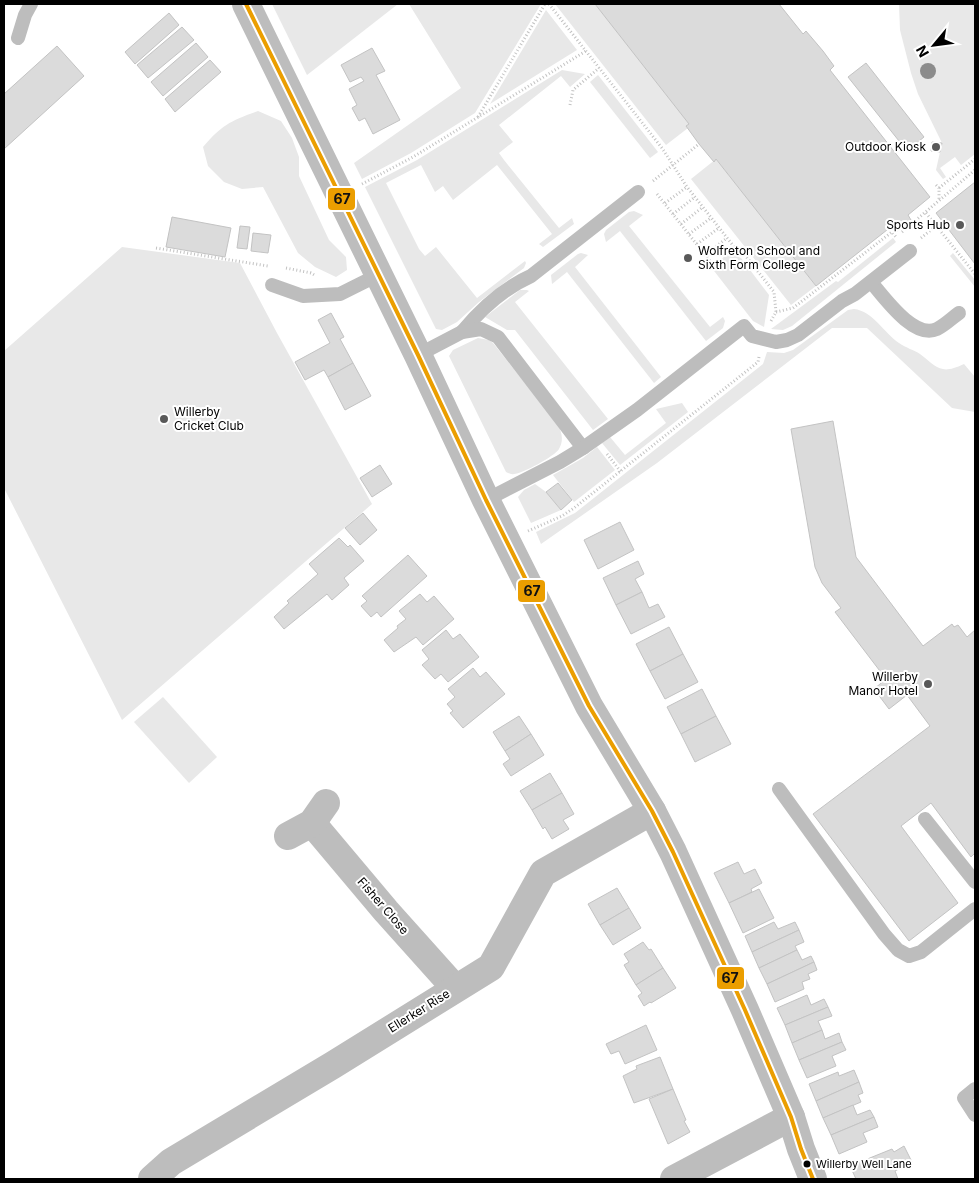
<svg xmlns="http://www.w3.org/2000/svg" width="979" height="1183" font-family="Inter,sans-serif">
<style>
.green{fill:#e8e8e8}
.building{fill:#dbdbdb;stroke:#c3c3c3}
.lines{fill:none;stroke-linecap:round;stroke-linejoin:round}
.path{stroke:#c2c2c2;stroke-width:3;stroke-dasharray:1 2.5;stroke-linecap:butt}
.lane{stroke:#bdbdbd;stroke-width:14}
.street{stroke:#bdbdbd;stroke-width:28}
.bus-1-casing{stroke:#fff;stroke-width:8}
.bus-1{stroke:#eb9e00;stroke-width:4}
.tree{fill:#8b8b8b}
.poi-dot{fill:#595959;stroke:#fff;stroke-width:2}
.bus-dot{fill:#000;stroke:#fff;stroke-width:2}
.labels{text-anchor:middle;stroke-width:4;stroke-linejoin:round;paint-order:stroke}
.bus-label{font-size:11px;fill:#000;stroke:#fff;text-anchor:start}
.poi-label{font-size:12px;fill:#000;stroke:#fff;text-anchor:end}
.street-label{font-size:12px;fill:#000;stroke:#fff}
.line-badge{stroke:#fff;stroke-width:2}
.pale-badge-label{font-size:14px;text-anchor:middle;font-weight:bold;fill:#111}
</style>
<rect width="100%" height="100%" fill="#fff"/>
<!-- green -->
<g class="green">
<polygon points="272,4 398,4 307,75"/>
<polygon points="409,4 541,4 475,113 411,153 362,179 354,163 461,88"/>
<polygon points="555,4 595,4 689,124 686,126 688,128 666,145"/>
<polygon points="899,4 975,4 975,154 961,165 955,157 940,168 946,177 943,179 936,170 942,143 918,94 911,73 900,30"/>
<polygon points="546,10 577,50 490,104"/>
<polygon points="562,70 585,74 570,87 561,76 499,125 513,142 499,153 504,160 559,228 572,218 574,224 543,247 539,244 552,234 497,165 453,200 443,186 435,192 421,165 386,183 419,249 425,256 436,247 477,298 525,261 526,263 524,268 479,302 457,322 442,330 436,329 365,187 417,160"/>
<polygon points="598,75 658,152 650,158 590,82"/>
<path d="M 258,111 L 281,121 L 292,138 L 299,157 L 299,176 L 329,240 L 346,257 L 347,270 L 336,277 L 315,267 L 298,253 L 263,187 L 242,189 L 224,182 L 208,166 L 203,147 C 222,125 230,121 258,111 Z"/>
<polygon points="716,159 816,286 791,305 691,179"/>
<polygon points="634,211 643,215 629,226 710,327 723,317 725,321 723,328 706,341 620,231 606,242 604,234 606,230 629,212"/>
<polygon points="893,238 896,242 792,326 783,330 771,329 836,281 838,282"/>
<polygon points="122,247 240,263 277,333 372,504 122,720 4,488 4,351"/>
<polygon points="581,253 588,255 575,267 661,377 654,383 567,272 552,284 551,275 578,254"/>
<polygon points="729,253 741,258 769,295 764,327 753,321 711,267"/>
<polygon points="953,253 975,280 975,287 950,256"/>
<polygon points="520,290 527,290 529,291 515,302 608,419 593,430 515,330 507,330 485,317"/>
<path d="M 854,309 C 873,311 884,333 899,343 C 906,348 914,350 920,354 C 938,368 941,375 964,364 L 975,377 L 975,412 L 952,408 L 867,328 L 832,328 L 657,463 L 541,544 L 536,532 L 575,513 L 763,364 L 767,352 L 784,353 L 793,350 L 848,310 Z"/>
<path d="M 478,338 L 489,340 L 493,343 L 557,423 C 562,432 564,440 559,449 C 555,456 522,474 514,474 C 511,475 509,473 506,472 L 449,356 L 453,350 Z"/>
<polygon points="682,403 688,412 620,465 602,443 610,437 625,455 666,423 656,409"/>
<polygon points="597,447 615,470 574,502 553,475 583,458"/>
<polygon points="535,484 546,492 561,510 531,523 518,497 524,490"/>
<polygon points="163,697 217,757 189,783 134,722"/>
</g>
<!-- building -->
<g class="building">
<polygon points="595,4 779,4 803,34 806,31 823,51 834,66 830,70 930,197 908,215 911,220 896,232 892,226 816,286 716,159 714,162 699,144 686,126 689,124"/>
<polygon points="169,13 179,25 135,64 125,52"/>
<polygon points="182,27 194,40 148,78 137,65"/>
<polygon points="196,43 208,57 163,96 151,82"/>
<polygon points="57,46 84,76 4,149 4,94"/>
<polygon points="372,48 385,71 376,75 400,120 373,134 365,118 359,121 352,108 357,105 349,89 364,81 361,77 350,82 341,65"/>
<polygon points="210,60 221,72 175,112 165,99"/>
<polygon points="866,63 924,137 907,151 848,77"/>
<polygon points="932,142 942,143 940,152 931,151"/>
<polygon points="975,182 975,264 936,213"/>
<polygon points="172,217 231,228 225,257 166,247"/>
<polygon points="240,226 250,227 247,249 237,248"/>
<polygon points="253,233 271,235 268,253 251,251"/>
<polygon points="331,313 344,337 340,339 353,363 328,377 324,370 305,380 295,362 330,343 318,320"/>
<polygon points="353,363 371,396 345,410 328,377"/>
<polygon points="833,421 856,557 923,646 952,624 954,627 958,625 967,637 975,630 975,853 971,857 931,803 901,826 958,903 909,941 813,814 930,726 907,695 889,709 874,689 886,679 835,612 841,608 822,583 815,567 791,429"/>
<polygon points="380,465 392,484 372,497 360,478"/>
<polygon points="558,483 572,500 561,510 546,492"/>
<polygon points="363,513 377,530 360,545 345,528"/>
<polygon points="620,522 634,550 598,569 584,540"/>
<polygon points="339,538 348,547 350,545 364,561 344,578 349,585 332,600 327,594 284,629 274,617 289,603 287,601 318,574 309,564"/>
<polygon points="408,555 427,576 381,617 377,612 371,617 361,606 367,601 362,596"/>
<polygon points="638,561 644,574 635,579 642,592 616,605 603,578"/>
<polygon points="642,592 649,608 658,604 665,617 631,634 616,605"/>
<polygon points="420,594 427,602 434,596 454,619 423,645 416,637 394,652 384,640 398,628 397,626 406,619 399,611"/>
<polygon points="669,627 683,654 650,671 636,644"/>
<polygon points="446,630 453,639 460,634 479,657 448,682 441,674 435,679 422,665 429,659 422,650"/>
<polygon points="683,654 698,682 665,699 650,671"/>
<polygon points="473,668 480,677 486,672 505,694 463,728 450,713 453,711 447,704 455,697 448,689"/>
<polygon points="702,689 716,716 681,734 667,707"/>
<polygon points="519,716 531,734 505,751 493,732"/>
<polygon points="716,716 731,744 695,762 681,734"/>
<polygon points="531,734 544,755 511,776 503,764 510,759 505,751"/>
<polygon points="550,773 562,793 532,810 520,791"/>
<polygon points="562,793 574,814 563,820 569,829 552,839 545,827 543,829 532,810"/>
<polygon points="738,862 744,874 755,869 762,883 751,889 752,892 729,903 714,873"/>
<polygon points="617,888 629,908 600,925 588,904"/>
<polygon points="759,889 774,918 743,933 729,903"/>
<polygon points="629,908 641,928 613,945 600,925"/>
<polygon points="774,922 778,929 795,922 799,930 752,952 745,936"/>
<polygon points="799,930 804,942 795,946 797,950 759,968 752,952"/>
<polygon points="643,942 649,950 651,949 663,968 636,985 624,965 629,962 624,954"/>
<polygon points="797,950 802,960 811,956 814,962 767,984 759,968"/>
<polygon points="814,962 817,970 808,974 810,979 802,982 804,989 775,1002 767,984"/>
<polygon points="663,968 676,988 651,1003 650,1002 644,1006 638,996 642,993 636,985"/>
<polygon points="807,995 811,1005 824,999 828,1007 785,1025 777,1008"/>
<polygon points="828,1007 832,1016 818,1021 822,1030 792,1043 785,1025"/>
<polygon points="646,1025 657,1050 625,1064 619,1051 611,1054 606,1044"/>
<polygon points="822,1030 825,1039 839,1033 842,1042 799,1060 792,1043"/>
<polygon points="842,1042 846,1050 832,1056 836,1066 807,1078 799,1060"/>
<polygon points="660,1057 673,1089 634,1103 623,1076 637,1069 636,1066"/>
<polygon points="854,1070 859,1082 816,1101 809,1084 838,1072 839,1076"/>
<polygon points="859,1082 863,1093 858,1095 861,1102 823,1118 816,1101"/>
<polygon points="673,1089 686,1120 684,1121 690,1132 668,1144 649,1099"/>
<polygon points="853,1105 857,1115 870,1110 874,1117 831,1135 823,1118"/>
<polygon points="874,1117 878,1127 863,1133 867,1142 839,1154 831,1135"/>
<polygon points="904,1146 912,1162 895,1171 898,1179 856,1179 850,1166 892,1149 894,1152"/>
</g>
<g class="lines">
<!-- path -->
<g class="path">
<polyline points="549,4 662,148 687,187 735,248 745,255 774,292 776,312 771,321"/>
<polyline points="570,105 573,90 599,68"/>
<polyline points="478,117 545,4"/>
<polyline points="653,181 699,144"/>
<polyline points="362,184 413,157 586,51"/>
<polyline points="936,185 939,188 939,200"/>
<polyline points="939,188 975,159"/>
<polyline points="657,194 713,265"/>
<polyline points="665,203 687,187"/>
<polyline points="926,213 975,274"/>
<polyline points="673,214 695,197"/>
<polyline points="681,224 703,207"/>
<polyline points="902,232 975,170"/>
<polyline points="689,234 711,218"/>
<polyline points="921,238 936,226"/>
<polyline points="697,244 719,228"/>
<polyline points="156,248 268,266"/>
<polyline points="705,255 727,238"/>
<polyline points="286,268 311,273 316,276"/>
<polyline points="776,312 793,308 892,232 896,237 897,236"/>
<polyline points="607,454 621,472"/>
<polyline points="528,531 562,516 574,508 758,362 759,357"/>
</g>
<!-- lane -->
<g class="lane">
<polyline points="18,38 25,15 31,4"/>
<path d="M 871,282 C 884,297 914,340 937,329 C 945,325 952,318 959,313"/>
<polyline points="272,285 303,296 340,294 378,275"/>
<path d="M 462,332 C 481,309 504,288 531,276 L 638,192"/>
<polyline points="418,355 462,332 481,329 498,337 583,448"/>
<polyline points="486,500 560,462 583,448 637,410 744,326 752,336 776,342 787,340 798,335 842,301 855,294 910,251"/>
<polyline points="779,789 884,934 898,950 909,956 921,952 975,909"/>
<polyline points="925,819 975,882"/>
<polyline points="975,1089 964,1098 975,1115"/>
</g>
<!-- street -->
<g class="street">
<polyline points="246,4 418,355 486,500 589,706 652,811 673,852 745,1010 791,1117 801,1149 813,1179"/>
<polyline points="312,823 386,911 455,988"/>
<polyline points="288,836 312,823 326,803"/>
<polyline points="152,1179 171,1162 333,1065 491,967 543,873 652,811"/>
<polyline points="674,1179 791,1117"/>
</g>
<defs>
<polyline id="bus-1" points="246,4 418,355 486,500 589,706 652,811 673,852 745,1010 791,1117 801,1149 813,1179"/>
</defs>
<!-- bus-1 casing -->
<use href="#bus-1" class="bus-1-casing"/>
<!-- bus-1 -->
<use href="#bus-1" class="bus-1"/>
</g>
<!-- trees -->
<circle class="tree" cx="928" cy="71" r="8"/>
<!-- markers -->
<g class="poi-dot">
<circle cx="936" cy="147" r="5"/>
<circle cx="960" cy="225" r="5"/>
<circle cx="688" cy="258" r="5"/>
<circle cx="164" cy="419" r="5"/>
<circle cx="928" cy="684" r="5"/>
</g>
<circle class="bus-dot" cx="807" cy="1164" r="4.5"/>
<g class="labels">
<!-- bus labels -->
<g class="bus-label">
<text x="816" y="1168">Willerby Well Lane</text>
</g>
<!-- poi labels -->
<g class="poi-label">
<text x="926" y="151">Outdoor Kiosk</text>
<text x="950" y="229">Sports Hub</text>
<text x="698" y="255" text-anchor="start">Wolfreton School and<tspan x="698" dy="14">Sixth Form College</tspan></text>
<text x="174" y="416" text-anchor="start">Willerby<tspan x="174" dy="14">Cricket Club</tspan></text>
<text x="918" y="681">Willerby<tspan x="918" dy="14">Manor Hotel</tspan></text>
</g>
<!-- street labels -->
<g class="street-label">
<text transform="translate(383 906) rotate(49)" y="4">Fisher Close</text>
<text transform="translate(419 1011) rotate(-32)" y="4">Ellerker Rise</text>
</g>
</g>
<g class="line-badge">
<rect x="327" y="187" width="29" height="24" rx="5" fill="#eb9e00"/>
<rect x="517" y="579" width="29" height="24" rx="5" fill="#eb9e00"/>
<rect x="716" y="966" width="29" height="24" rx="5" fill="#eb9e00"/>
</g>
<g class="pale-badge-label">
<text x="342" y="204">67</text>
<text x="532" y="596">67</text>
<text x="730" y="983">67</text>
</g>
<!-- border -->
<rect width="979" height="1183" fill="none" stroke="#000000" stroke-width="10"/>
<!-- north arrow -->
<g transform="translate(934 45) rotate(241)" stroke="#ffffff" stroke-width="4" paint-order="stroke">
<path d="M0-4L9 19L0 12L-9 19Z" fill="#000000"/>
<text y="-8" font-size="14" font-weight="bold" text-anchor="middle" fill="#000000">N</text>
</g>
</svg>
